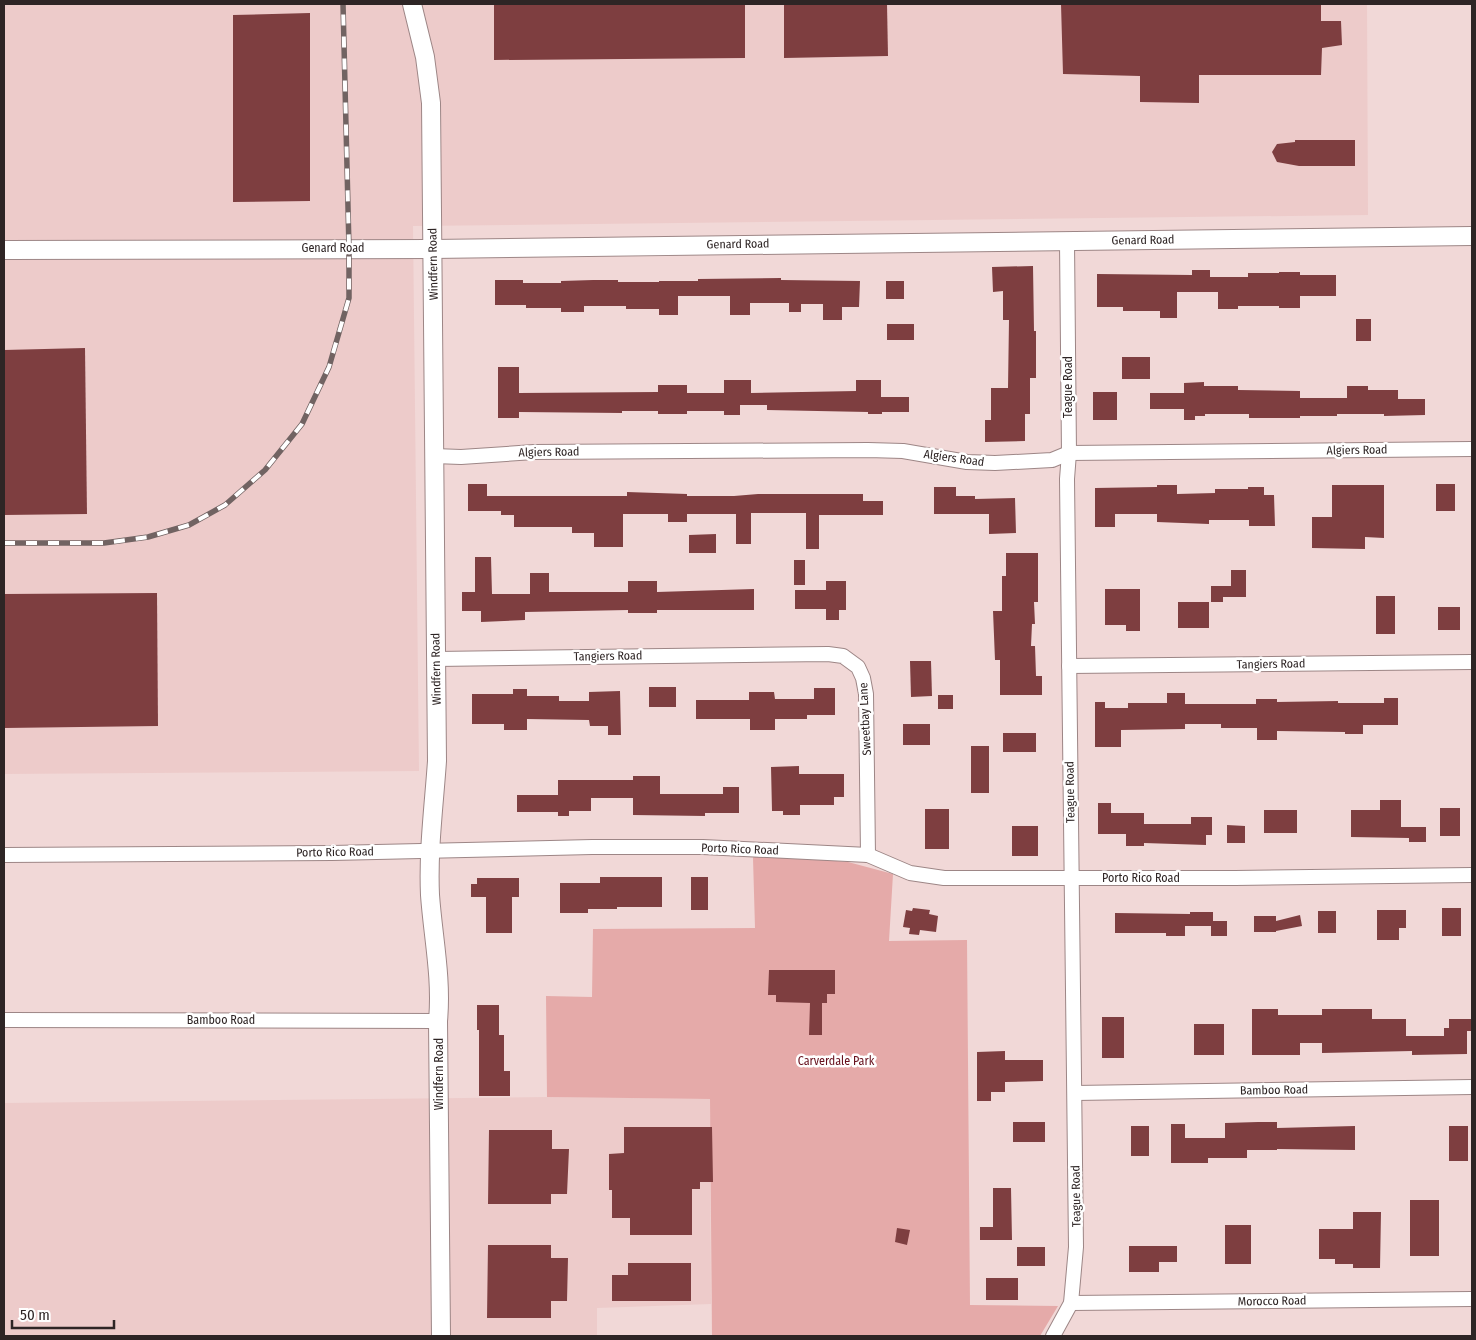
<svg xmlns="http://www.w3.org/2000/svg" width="1476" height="1340" font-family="'Fira Sans Condensed',sans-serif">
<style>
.built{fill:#edcbca}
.green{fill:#e5aaa9}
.building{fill:#7e3e40}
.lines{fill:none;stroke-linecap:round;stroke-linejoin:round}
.minor-casing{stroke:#9d8686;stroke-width:16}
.tertiary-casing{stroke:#9d8686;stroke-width:20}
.minor{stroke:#fff;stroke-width:14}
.tertiary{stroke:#fff;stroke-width:18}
.rail-casing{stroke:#716362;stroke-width:5.5}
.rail{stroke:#fff;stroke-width:4;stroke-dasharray:11;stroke-linecap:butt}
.labels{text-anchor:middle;stroke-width:5;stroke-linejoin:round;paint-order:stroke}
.street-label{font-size:12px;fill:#2e2525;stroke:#fff}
.park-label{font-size:12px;fill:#66101c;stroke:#fff}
</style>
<rect width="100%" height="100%" fill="#f1d8d7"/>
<!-- built -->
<g class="built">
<polygon points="4,4 1367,4 1368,215 413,226 419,771 4,774"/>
<polygon points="547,1097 710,1099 711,1304 597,1308 597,1336 4,1336 4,1103"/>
</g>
<!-- green -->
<polygon class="green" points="758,854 848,862 893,874 889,941 967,940 970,1305 1058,1306 1040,1336 712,1336 710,1099 547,1097 546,996 592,997 593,929 755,928 753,858 754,855"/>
<!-- building -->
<g class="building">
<polygon points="494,4 745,4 745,58 494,60"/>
<polygon points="784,4 887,4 888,56 784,58"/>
<polygon points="1061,4 1321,4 1321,21 1341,21 1342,45 1322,48 1321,75 1199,75 1199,103 1140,102 1140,76 1063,74"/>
<polygon points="310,13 310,201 233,202 233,15"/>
<polygon points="1295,140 1355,140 1355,166 1299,166 1277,162 1272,152 1277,144 1295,142"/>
<polygon points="1033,266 1034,331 1036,331 1036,378 1030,378 1030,414 1025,414 1025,441 985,442 985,420 991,420 991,388 1008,388 1009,320 1003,320 1003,291 993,292 992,267"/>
<polygon points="1192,270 1210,270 1210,277 1248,277 1248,273 1279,273 1279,272 1300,272 1300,275 1336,275 1336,296 1300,296 1300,308 1279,308 1279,306 1238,306 1238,309 1218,309 1218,292 1177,292 1177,318 1160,318 1160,311 1123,311 1123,307 1097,307 1097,274 1192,275"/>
<polygon points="781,278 781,280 860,281 859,307 842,307 842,320 823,320 823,304 801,304 801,312 789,312 789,303 750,303 750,315 730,315 730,296 678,296 678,315 659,315 659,309 626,309 626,306 584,306 584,312 561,312 561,308 526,308 526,305 495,305 495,280 523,280 523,283 561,283 561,281 593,280 618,280 618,282 659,282 659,281 698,281 698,279"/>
<rect x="886" y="281" width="18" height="18"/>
<rect x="1356" y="319" width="15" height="22"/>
<rect x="887" y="324" width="27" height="16"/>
<polygon points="85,348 87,514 4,515 4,350"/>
<rect x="1122" y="357" width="28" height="22"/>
<polygon points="498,367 519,367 519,393 658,392 658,385 687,385 687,393 724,393 724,380 751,380 751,393 856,391 856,380 881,380 881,397 909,397 909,412 882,412 882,414 868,414 868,412 767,410 767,405 740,405 740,415 724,415 724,411 687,411 687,414 658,414 658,411 622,411 622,413 519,412 519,418 498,418"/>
<polygon points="1204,382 1204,386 1238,386 1238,390 1300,391 1300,398 1347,398 1347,386 1368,386 1368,390 1398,390 1398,399 1425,399 1425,415 1384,416 1384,414 1337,414 1337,416 1300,416 1300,418 1249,418 1249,414 1205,414 1205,416 1195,416 1195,420 1184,420 1184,409 1150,409 1150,393 1184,393 1184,383"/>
<rect x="1093" y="392" width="24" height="28"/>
<polygon points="468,484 487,484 487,496 627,496 627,492 687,494 687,496 734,496 758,494 863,494 863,501 883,501 883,515 819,515 819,549 806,549 806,513 751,513 751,544 736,544 736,514 687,514 687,522 668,522 668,514 623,514 623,547 594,547 594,533 572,533 572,527 514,527 514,515 501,515 501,511 468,511"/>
<rect x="1436" y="484" width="19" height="27"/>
<polygon points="1157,485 1177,485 1177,494 1215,493 1215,489 1248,489 1248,487 1264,487 1264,495 1274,495 1275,526 1249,526 1249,520 1209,520 1209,524 1157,522 1157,514 1115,514 1115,527 1095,527 1095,488 1157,487"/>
<polygon points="1332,485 1384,485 1384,538 1365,537 1365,549 1312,548 1312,517 1332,517"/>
<polygon points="934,487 956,487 956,496 975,496 975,499 1015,498 1016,533 989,534 989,514 934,514"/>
<polygon points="716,534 716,553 689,553 689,535"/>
<polygon points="1006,553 1038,553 1038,602 1034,602 1035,624 1032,624 1031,646 1035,646 1036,676 1042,676 1042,695 1000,695 1000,660 995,660 993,611 1002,611 1002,576 1006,576"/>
<polygon points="475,557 491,557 492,594 530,594 530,573 549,573 549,592 628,592 628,581 657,581 657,592 754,589 754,610 657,610 657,613 628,613 628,610 525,612 525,620 481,622 481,611 462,611 462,592 475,592"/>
<rect x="794" y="560" width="11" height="25"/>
<polygon points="1231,570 1246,570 1246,597 1223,597 1223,602 1211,602 1211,586 1231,586"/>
<polygon points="826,581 846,581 846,610 839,610 839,620 826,620 826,609 795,609 795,590 826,590"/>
<polygon points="1105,589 1140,589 1140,631 1126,631 1126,625 1105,625"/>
<polygon points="157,593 158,726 4,728 4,594"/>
<rect x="1376" y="596" width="19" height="38"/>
<rect x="1178" y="602" width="31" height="26"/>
<rect x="1438" y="607" width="22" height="23"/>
<polygon points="910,661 931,661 932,696 911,697"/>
<rect x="649" y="687" width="27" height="20"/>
<polygon points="814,688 835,688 835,715 807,715 807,719 775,719 775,730 750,730 750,719 696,719 696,700 749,700 749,692 774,692 775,699 814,699"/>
<polygon points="513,689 527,689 527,696 559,696 559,701 589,701 589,692 620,691 621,735 608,735 608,726 590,726 589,720 527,719 527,730 504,730 504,724 472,724 472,694 513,694"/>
<polygon points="1167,693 1185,693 1185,704 1256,704 1256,699 1277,699 1277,702 1338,701 1338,703 1384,703 1384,698 1398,698 1398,725 1363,725 1363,734 1345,734 1345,732 1277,731 1277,740 1257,740 1257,728 1221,728 1221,724 1185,724 1185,729 1121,730 1121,747 1095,747 1095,702 1105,702 1105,708 1128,708 1128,703 1167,703"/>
<rect x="938" y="695" width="15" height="14"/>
<rect x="903" y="724" width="27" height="21"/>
<rect x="1003" y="733" width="33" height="19"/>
<rect x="971" y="746" width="18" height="47"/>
<polygon points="799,766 799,774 844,774 844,797 834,797 834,805 800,805 800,815 783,815 783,811 772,811 771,767"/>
<polygon points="633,776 660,776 660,794 723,794 723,787 739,787 739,813 705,813 705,816 633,815 633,798 591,798 591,811 569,811 569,816 558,816 558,812 517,812 517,795 558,795 558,780 633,780"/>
<polygon points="1380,800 1401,800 1401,827 1426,827 1426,842 1409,842 1409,838 1351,837 1351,810 1380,810"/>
<polygon points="1098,803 1111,803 1111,813 1144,813 1144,824 1191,824 1191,817 1212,817 1212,835 1206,835 1206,845 1144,843 1144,846 1126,846 1126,834 1098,834"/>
<rect x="1440" y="808" width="20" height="28"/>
<rect x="925" y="809" width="24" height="40"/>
<rect x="1264" y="810" width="33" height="23"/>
<polygon points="1227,825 1245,826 1245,843 1227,843"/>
<rect x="1012" y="826" width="26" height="30"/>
<polygon points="600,877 662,877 662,907 617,907 617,909 588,909 588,913 560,913 560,883 600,883"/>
<rect x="691" y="877" width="17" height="33"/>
<polygon points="477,878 519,878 519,897 512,897 512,933 486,933 486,897 471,897 471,884 477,884"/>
<polygon points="913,908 930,910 929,914 938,916 936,932 920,930 919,935 909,934 910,928 903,927 906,910 912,911"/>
<rect x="1442" y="908" width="19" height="28"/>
<polygon points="1377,910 1406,910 1406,928 1399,928 1399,940 1377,940"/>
<rect x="1318" y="911" width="18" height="22"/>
<polygon points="1190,912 1213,912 1213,921 1227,921 1227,936 1211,936 1211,926 1185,926 1185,936 1166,936 1166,933 1115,933 1115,913 1190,914"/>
<polygon points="1300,915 1302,926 1276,931 1276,932 1254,932 1254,916 1276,916 1276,921"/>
<polygon points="769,970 835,970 835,994 827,994 827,1003 822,1003 822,1035 809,1035 810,1003 776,1002 776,995 768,995"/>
<polygon points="477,1005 499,1005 499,1035 504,1035 504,1071 510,1071 510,1096 479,1096 479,1030 477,1030"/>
<polygon points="1252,1009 1278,1009 1278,1015 1322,1015 1322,1009 1372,1009 1372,1019 1406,1019 1406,1036 1444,1036 1444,1028 1449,1028 1449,1019 1472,1019 1472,1031 1467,1031 1467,1054 1412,1055 1412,1051 1322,1053 1322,1043 1300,1043 1300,1055 1252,1055"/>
<rect x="1102" y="1017" width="22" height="41"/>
<rect x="1194" y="1024" width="30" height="31"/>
<polygon points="1005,1051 1005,1060 1043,1060 1043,1081 1005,1082 1005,1092 991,1092 991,1101 977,1101 977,1052"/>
<rect x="1013" y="1122" width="32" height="20"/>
<polygon points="1258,1122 1277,1122 1277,1128 1355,1126 1355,1150 1277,1149 1277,1150 1247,1150 1247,1158 1208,1158 1208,1163 1171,1163 1171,1124 1185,1124 1185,1138 1225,1138 1225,1123"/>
<rect x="1131" y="1126" width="18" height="30"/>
<rect x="1449" y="1126" width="19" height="35"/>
<polygon points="624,1127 712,1127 713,1182 700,1182 700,1189 692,1189 692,1235 630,1235 630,1218 612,1218 612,1190 609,1190 609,1154 624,1153"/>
<polygon points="489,1130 552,1130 552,1149 569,1149 567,1194 551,1194 551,1204 488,1204"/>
<polygon points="993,1188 1011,1188 1012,1240 980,1240 980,1227 993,1227"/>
<rect x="1410" y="1200" width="29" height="56"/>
<polygon points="1353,1212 1381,1212 1380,1268 1353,1268 1353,1264 1335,1264 1335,1259 1319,1259 1319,1229 1353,1229"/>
<rect x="1225" y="1225" width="26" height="39"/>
<polygon points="897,1228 910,1230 907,1245 895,1242"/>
<polygon points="488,1245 551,1245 551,1258 568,1258 567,1301 551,1301 551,1318 487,1318"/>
<polygon points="1129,1246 1177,1246 1177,1262 1159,1262 1159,1272 1129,1272"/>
<rect x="1017" y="1247" width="28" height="19"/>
<polygon points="628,1263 691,1263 691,1301 612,1301 612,1275 628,1275"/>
<rect x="986" y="1278" width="32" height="22"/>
</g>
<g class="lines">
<defs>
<g id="minor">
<polyline points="434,456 461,457 534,452 868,450 903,451 967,462 995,463 1052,460 1069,453 1472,449"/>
<polyline points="436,659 828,654 843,656 858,667 863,678 866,694 868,855"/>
<polyline points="1069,666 1472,662"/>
<polyline points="4,855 332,853 592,847 703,847 868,855 910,873 944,878 1235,878 1472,875"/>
<polyline points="4,1020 438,1021"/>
<polyline points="1075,1093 1472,1087"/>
<polyline points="1071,1303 1472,1299"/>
<polyline points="1053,1336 1071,1303 1076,1247 1067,479 1069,453 1067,242"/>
</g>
<g id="tertiary">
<path d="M 412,4 L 425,57 L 431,103 L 437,761 C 434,805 428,850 430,895 C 433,937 442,978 438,1021 L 441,1336"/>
<polyline points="4,250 432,249 1472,236"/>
</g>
</defs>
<!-- minor casing -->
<use href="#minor" class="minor-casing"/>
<!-- tertiary casing -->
<use href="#tertiary" class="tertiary-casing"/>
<!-- minor -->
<use href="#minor" class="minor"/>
<!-- tertiary -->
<use href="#tertiary" class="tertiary"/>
<defs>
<polyline id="rail" points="4,543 104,543 148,537 189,525 225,505 265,470 302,424 329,367 349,298 349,248 343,4"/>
</defs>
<!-- rail casing -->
<use href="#rail" class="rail-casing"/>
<!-- rail -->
<use href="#rail" class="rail"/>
</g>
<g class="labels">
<!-- street labels -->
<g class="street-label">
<text transform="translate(1143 240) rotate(-1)" y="4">Genard Road</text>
<text transform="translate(738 244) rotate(-1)" y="4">Genard Road</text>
<text x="333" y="252">Genard Road</text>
<text transform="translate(433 264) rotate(-91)" y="4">Windfern Road</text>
<text transform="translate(1068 387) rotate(-90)" y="4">Teague Road</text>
<text transform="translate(1357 450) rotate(-1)" y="4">Algiers Road</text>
<text transform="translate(549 452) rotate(-1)" y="4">Algiers Road</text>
<text transform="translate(954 458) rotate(8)" y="4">Algiers Road</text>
<text transform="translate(608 656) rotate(-1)" y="4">Tangiers Road</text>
<text transform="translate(1271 664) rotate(-1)" y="4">Tangiers Road</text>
<text transform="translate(436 669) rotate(-91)" y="4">Windfern Road</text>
<text transform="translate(865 719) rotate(-93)" y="4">Sweetbay Lane</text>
<text transform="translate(1070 792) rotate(-91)" y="4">Teague Road</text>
<text transform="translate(740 849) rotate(2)" y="4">Porto Rico Road</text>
<text transform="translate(335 852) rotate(-1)" y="4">Porto Rico Road</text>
<text x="1141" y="882">Porto Rico Road</text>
<text x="221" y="1024">Bamboo Road</text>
<text transform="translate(439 1074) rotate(-90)" y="4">Windfern Road</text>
<text transform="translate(1274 1090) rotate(-1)" y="4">Bamboo Road</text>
<text transform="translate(1076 1196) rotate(-91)" y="4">Teague Road</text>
<text transform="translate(1272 1301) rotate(-1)" y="4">Morocco Road</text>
</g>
<!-- park labels -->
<g class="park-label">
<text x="836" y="1065">Carverdale Park</text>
</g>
</g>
<!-- border -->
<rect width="1476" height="1340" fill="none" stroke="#2e2525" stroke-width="10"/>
<!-- scale -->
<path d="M12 1320v8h102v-8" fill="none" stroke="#2e2525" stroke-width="2.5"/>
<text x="20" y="1320" font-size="15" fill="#2e2525" stroke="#ffffff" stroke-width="4" paint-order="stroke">50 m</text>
</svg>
